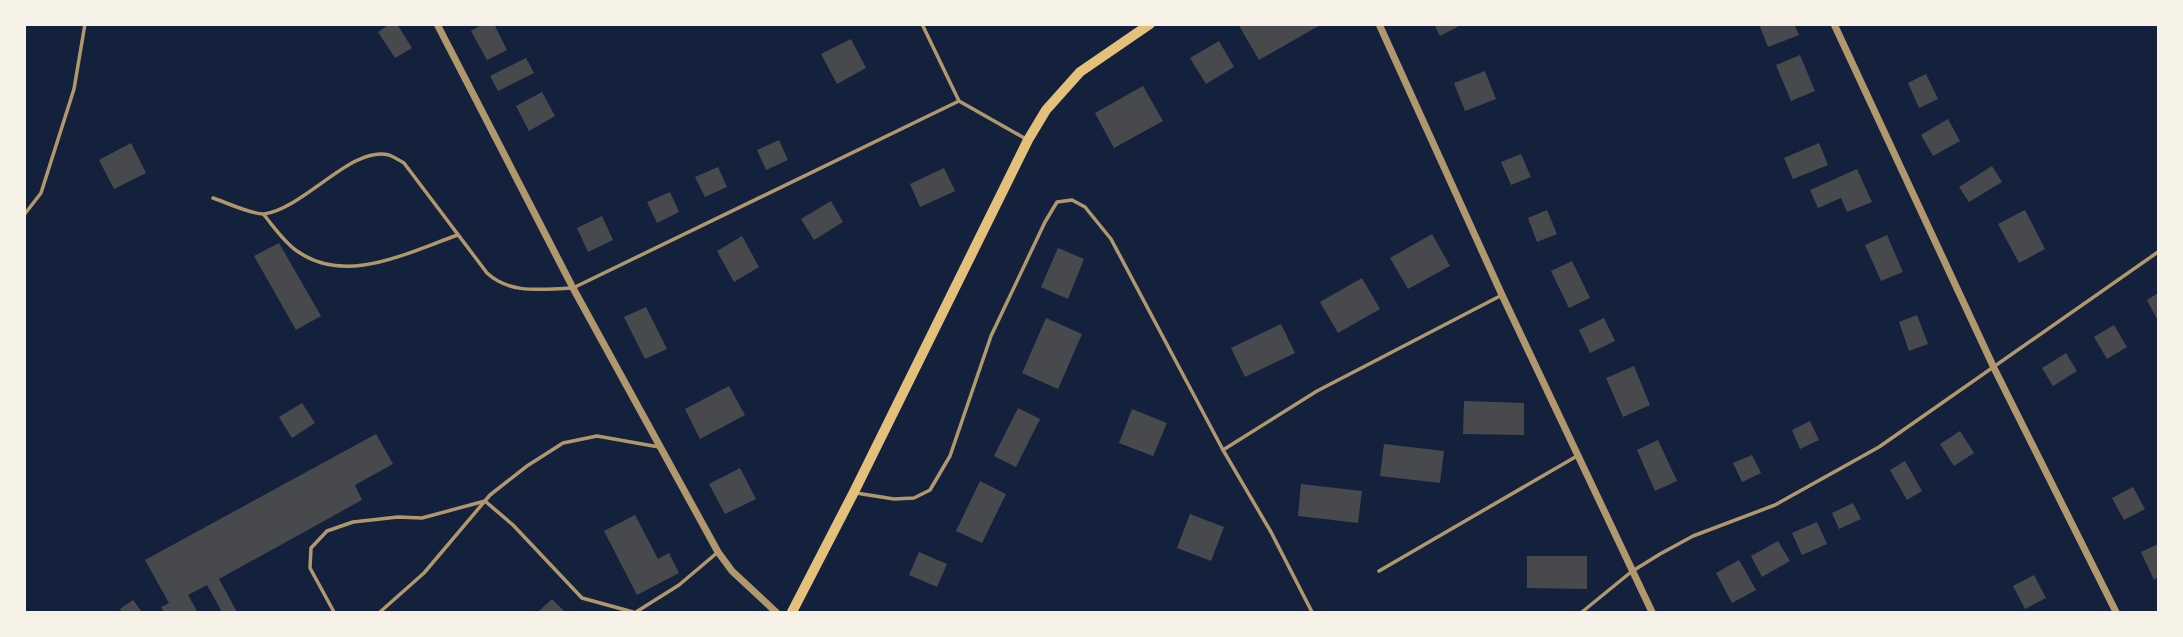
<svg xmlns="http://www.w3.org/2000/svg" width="2183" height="637" font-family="'Work Sans',sans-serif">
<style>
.building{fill:#48494c}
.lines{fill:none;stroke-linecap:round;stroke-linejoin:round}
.service{stroke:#b1986c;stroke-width:3.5}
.minor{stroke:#b1986c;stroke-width:7}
.secondary{stroke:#e5c07b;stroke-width:10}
</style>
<rect width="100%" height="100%" fill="#14213d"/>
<!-- building -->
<g class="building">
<polygon points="390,24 397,24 412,48 395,58 378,32"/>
<polygon points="483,24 494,24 507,50 487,60 471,31"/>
<polygon points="1238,24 1322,24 1259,60"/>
<polygon points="1434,24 1463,24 1440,36"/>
<polygon points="1759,24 1794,24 1799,35 1768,47"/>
<polygon points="851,39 866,68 837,84 821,54"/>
<polygon points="1219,41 1234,67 1206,84 1190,58"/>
<polygon points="1800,55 1815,91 1791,101 1776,65"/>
<polygon points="526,58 534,73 498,91 490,76"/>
<polygon points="1485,71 1496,99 1465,111 1454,83"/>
<polygon points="1926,74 1938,99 1919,108 1908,83"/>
<polygon points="1143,86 1163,121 1114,148 1095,113"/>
<polygon points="542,92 555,116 529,131 516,106"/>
<polygon points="1948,119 1960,141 1933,156 1921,135"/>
<polygon points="779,140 788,160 766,170 757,150"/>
<polygon points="131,143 146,173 114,189 99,160"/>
<polygon points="1819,143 1828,165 1793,179 1784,158"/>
<polygon points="1521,154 1531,177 1511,185 1501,162"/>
<polygon points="1992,166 2002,182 1969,202 1959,187"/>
<polygon points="718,167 727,187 705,197 695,177"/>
<polygon points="944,168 955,191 920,207 910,184"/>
<polygon points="1857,169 1872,202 1847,212 1841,198 1818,208 1810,190"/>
<polygon points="670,192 679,212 657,223 647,202"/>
<polygon points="831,201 843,222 814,240 801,219"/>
<polygon points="1547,210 1557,234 1537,242 1528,218"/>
<polygon points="2025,210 2045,249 2019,263 1998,224"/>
<polygon points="602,216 613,240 588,252 577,228"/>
<polygon points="1432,234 1450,266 1408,289 1390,258"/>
<polygon points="1887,235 1903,272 1881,281 1865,245"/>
<polygon points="742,236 759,267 734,282 717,251"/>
<polygon points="279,243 321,316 296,330 254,256"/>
<polygon points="1058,248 1084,259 1068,299 1041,287"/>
<polygon points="1572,261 1590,298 1569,308 1551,271"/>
<polygon points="1362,278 1380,309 1338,333 1320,302"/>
<polygon points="2158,293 2158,321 2147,300"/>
<polygon points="646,307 667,349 645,359 624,317"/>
<polygon points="1917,315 1928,344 1909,351 1899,322"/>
<polygon points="1046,318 1082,334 1058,389 1022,373"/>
<polygon points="1604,318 1615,341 1590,353 1579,330"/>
<polygon points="1281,324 1295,353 1245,377 1231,348"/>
<polygon points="2114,325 2127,347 2107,359 2094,337"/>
<polygon points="2066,353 2077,371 2053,386 2042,368"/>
<polygon points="1634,366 1650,405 1623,417 1606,378"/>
<polygon points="729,386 745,415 700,439 685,409"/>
<polygon points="1464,401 1524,403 1524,435 1463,434"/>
<polygon points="302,403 315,423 292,438 279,417"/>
<polygon points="1018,408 1040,419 1016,467 994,456"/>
<polygon points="1132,409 1167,423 1153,456 1119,443"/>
<polygon points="1810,421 1819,440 1800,449 1792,430"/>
<polygon points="1960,431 1974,453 1954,466 1940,444"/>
<polygon points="376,434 393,464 355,485 362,500 219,579 237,612 222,612 207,585 188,595 197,611 164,612 161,607 169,603 145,560"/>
<polygon points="1658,440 1677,481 1655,491 1637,450"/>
<polygon points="1384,444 1444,451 1440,483 1380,476"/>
<polygon points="1752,455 1761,473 1742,482 1733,463"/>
<polygon points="1905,461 1922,491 1907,500 1890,470"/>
<polygon points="740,468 756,499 725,514 709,484"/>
<polygon points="980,481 1006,494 982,543 956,531"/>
<polygon points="1301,484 1362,491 1358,523 1298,516"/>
<polygon points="2133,487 2145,509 2124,520 2112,498"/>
<polygon points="1853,503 1861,519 1839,529 1832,513"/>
<polygon points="1190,514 1224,527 1211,561 1177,548"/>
<polygon points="635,515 658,559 669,553 679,573 637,595 604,531"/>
<polygon points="1817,522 1827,544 1802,555 1792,533"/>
<polygon points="1778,541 1790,561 1762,577 1751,556"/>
<polygon points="2158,544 2158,577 2154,580 2141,552"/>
<polygon points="919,552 947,564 937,587 909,575"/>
<polygon points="1527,556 1587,556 1587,589 1527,588"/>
<polygon points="1739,560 1756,590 1732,603 1716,573"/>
<polygon points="2034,575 2046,598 2025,609 2013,586"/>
<polygon points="552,599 565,612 538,612"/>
<polygon points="133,600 142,612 122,612 120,609"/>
</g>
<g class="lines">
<!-- service -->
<g class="service">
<polyline points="922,24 959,101 1026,139"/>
<path d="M 213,198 C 225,202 253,215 264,214 C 305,208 352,145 389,155 C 394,157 399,160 404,163 L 487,273 C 511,295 542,289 573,288 L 959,101"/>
<polyline points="24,215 41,193 74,89 85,24"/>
<path d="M 264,215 C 274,227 284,242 297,251 C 346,286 408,252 458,235"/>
<polyline points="1223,450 1317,391 1502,295"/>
<polyline points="856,493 894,499 914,498 930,490 950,456 991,336 1045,222 1057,202 1072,200 1085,207 1111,239 1223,450 1271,532 1312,612"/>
<polyline points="1379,571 1577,456"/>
<polyline points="334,612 310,568 311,548 327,531 353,522 398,517 422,518 485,501 513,525 582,598 633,612"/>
<polyline points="380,612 424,573 490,495 527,466 563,443 597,436 659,447"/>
<polyline points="636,612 679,585 718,552"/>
<polyline points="1582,612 1631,572 1660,554 1693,536 1775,505 1879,447 2158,252"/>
</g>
<!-- minor -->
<g class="minor">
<polyline points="437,24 573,288 718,552 732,571 776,612"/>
<polyline points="1379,24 1502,295 1652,612"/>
<polyline points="1834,24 1994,368 2116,612"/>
</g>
<!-- secondary -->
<polyline class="secondary" points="792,612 854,492 1028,140 1046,110 1080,72 1150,24"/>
</g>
<!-- border -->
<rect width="2183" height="637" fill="none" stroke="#f6f1e7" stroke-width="52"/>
</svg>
